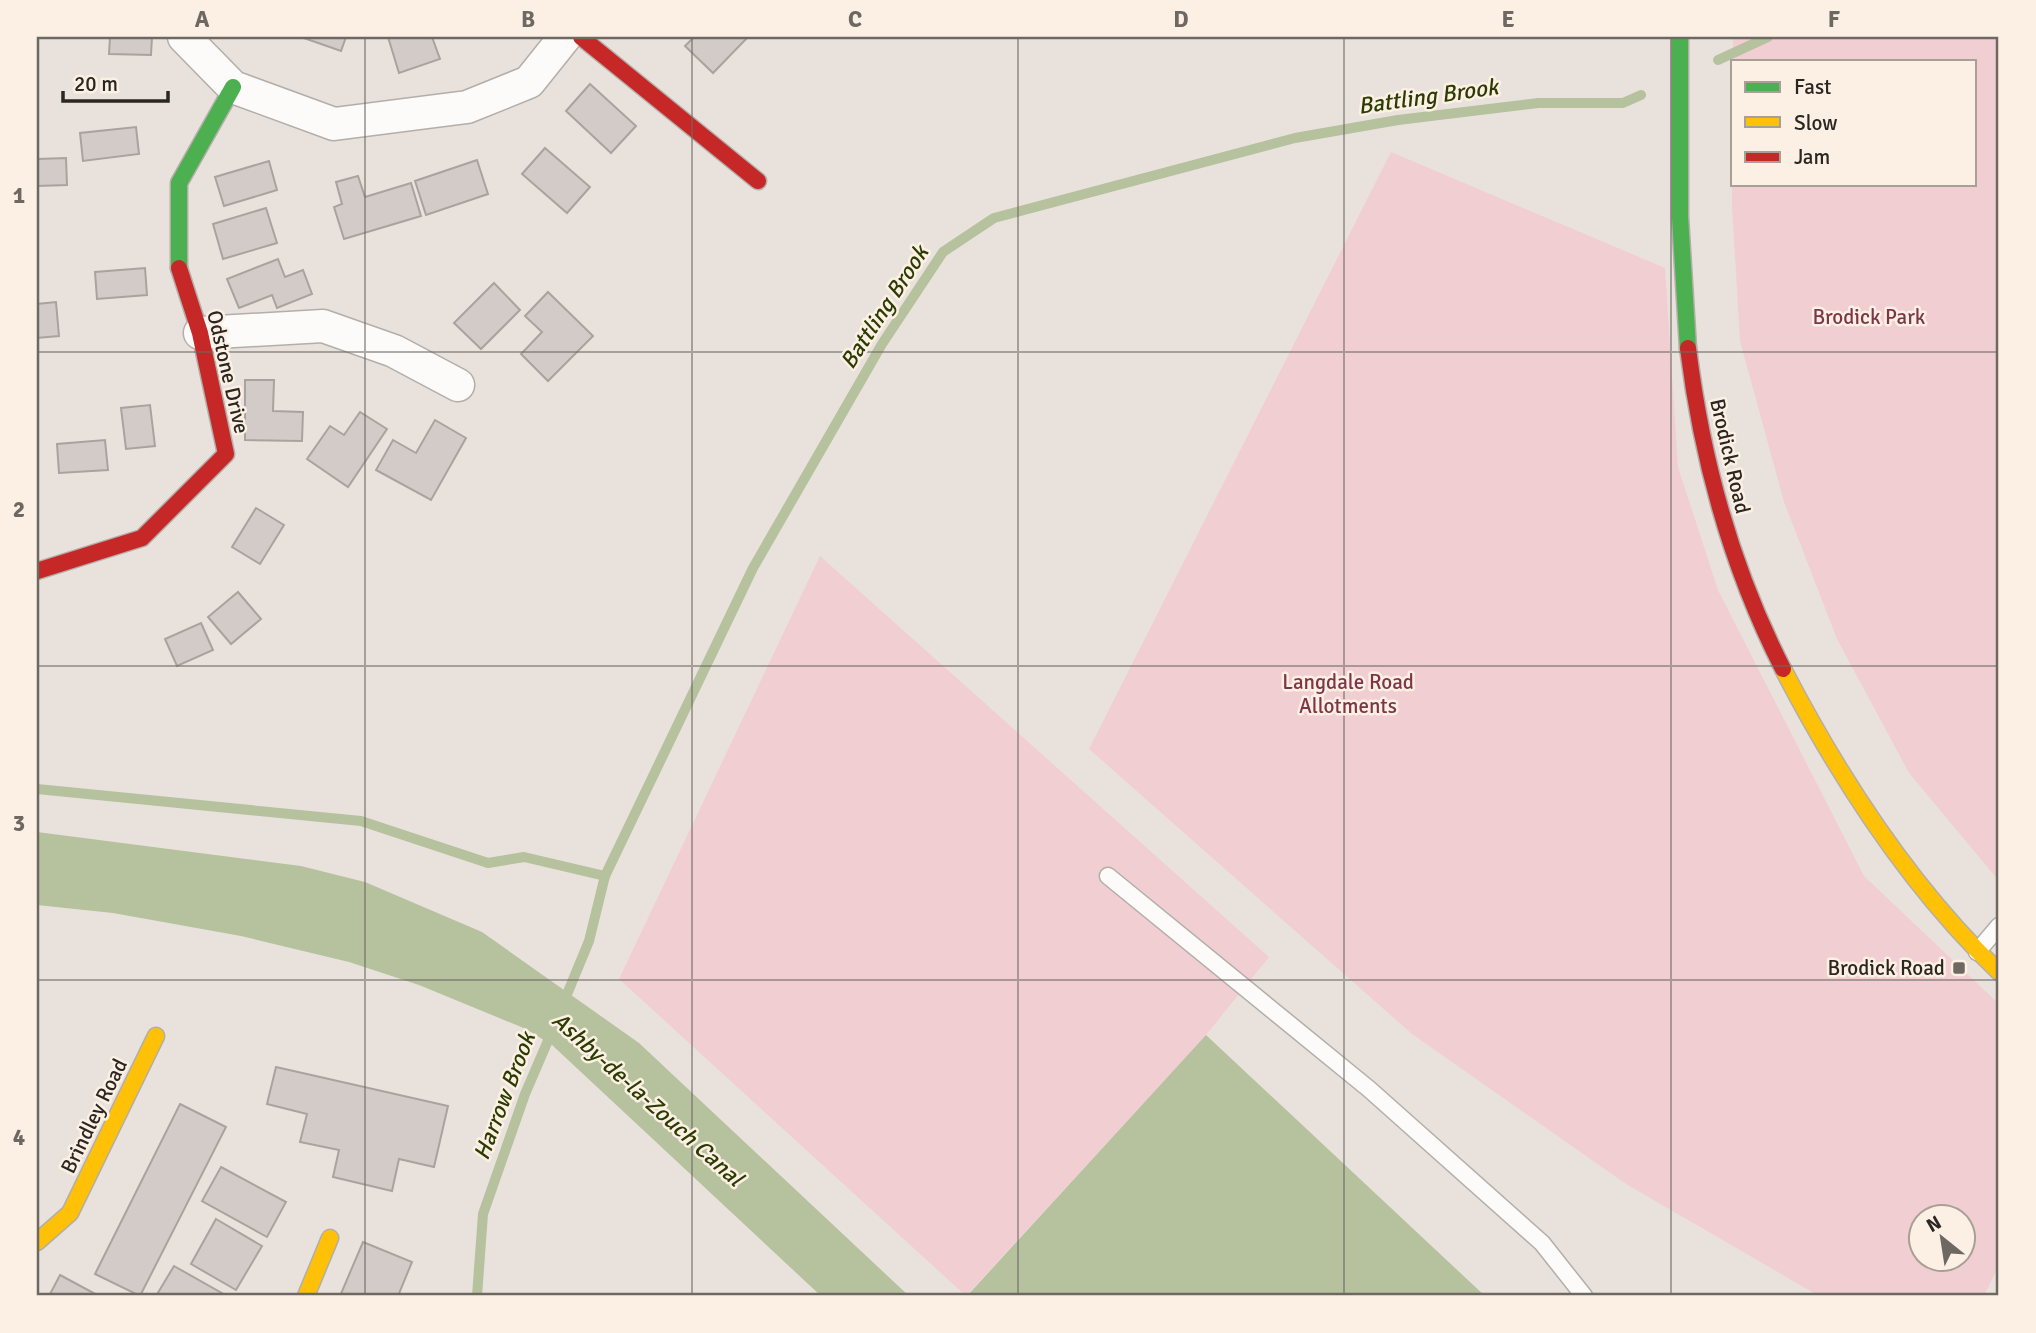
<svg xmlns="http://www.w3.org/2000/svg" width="2036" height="1333" font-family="Signika,sans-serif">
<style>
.green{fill:#f1ced2;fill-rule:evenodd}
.water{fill:#b5c29d}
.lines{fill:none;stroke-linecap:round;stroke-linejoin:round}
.stream{stroke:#b5c29d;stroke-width:10}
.building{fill:#d2cbc8;stroke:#a9a3a0;stroke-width:2}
.lane-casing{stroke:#b3aea9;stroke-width:19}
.street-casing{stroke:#b3aea9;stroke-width:35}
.fast-casing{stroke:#b3aea9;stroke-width:19}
.slow-casing{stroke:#b3aea9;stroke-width:19}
.jam-casing{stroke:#b3aea9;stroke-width:19}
.lane{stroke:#fcfbfa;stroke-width:16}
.street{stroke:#fcfbfa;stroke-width:32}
.fast{stroke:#4caf50;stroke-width:16}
.slow{stroke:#ffc107;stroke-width:16}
.jam{stroke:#c62828;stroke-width:16}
.grid{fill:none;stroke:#6d6862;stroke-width:2;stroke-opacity:0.55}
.poi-dot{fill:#6d6862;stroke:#fcf0e4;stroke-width:2.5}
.labels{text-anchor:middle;stroke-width:5;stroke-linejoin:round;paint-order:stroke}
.park-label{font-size:21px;fill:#7e3549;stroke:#fcf0e4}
.street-label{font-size:21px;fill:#2a2621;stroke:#fcf0e4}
.poi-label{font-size:21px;fill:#2a2621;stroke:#fcf0e4;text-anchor:end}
.water-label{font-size:23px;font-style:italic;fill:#2a3c01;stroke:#fcf0e4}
.neatline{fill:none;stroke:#6d6862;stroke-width:2.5}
.grid-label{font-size:23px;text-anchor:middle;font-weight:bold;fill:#6d6862}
</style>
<rect width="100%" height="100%" fill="#e9e2dc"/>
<!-- green -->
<g class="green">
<path d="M 1733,37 L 1999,37 L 1999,881 L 1909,773 L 1837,639 L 1784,502 L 1740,341 L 1732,206 ZM 1733,61 L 1975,61 L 1975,184 L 1733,184 Z"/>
<path d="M 1391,152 L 1665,268 L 1678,467 L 1718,590 L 1864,876 L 1999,1004 L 1999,1265 L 1984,1296 L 1819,1296 L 1626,1184 L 1412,1034 L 1089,749 ZM 1920,1218 L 1962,1218 L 1962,1260 L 1920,1260 Z"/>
<polygon points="820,556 1269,957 1206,1035 966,1296 619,979"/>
</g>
<!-- water -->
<g class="water">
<polygon points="37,832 301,866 365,882 482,932 639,1043 909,1296 821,1296 552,1045 526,1029 419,985 349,962 241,936 113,913 37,905"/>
<polygon points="1206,1035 1485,1296 967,1296"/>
</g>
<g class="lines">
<!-- stream -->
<g class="stream">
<polyline points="1718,60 1768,37"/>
<polyline points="37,789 361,821 488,863 524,857 605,876"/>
<polyline points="563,1004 589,941 605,876 753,568 882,344 943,252 994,218 1295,138 1398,120 1538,103 1623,103 1641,95"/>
<polyline points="477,1296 483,1214 525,1094 553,1029"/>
</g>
</g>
<!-- building -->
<g class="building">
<polygon points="110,37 152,37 151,55 109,54"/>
<polygon points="301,37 346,37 341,51"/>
<polygon points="388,37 432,37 440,59 399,73"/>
<polygon points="694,37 748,37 713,73 685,46"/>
<polygon points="590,84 636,126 611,153 566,111"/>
<polygon points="136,127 139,154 83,161 80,133"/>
<polygon points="545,148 590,187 567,213 522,174"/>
<polygon points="66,158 67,185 37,186 37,159"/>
<polygon points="477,160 488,194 426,215 415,181"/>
<polygon points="269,161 277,190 224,206 215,177"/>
<polygon points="358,176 365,197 411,183 421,216 344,239 334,207 342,204 336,182"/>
<polygon points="266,208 277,243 223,259 213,224"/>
<polygon points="278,259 285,277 303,270 312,294 277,308 272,295 239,308 227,279"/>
<polygon points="145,268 147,295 97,299 95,272"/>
<polygon points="494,283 520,310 481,349 454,323"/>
<polygon points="548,292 593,336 548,381 521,354 542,332 525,316"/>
<polygon points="56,302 59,336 37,338 37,304"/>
<polygon points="245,380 274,380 273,411 303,412 302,441 245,440"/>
<polygon points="150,405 155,446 126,449 121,408"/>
<polygon points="360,412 387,429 348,487 307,459 330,426 344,435"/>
<polygon points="435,420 466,438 431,500 376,470 393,440 416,453"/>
<polygon points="105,440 108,470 59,473 57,444"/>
<polygon points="256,508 284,525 260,564 232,547"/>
<polygon points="238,592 261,619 231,644 208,617"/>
<polygon points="201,623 213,650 177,666 165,639"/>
<polygon points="276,1067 448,1106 434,1167 399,1159 392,1191 333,1177 339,1150 300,1142 307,1114 267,1104"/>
<polygon points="180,1104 226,1127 140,1296 95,1274"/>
<polygon points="221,1167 286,1202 267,1237 202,1201"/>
<polygon points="216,1219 262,1246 236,1290 191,1264"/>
<polygon points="363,1242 412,1262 398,1296 340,1296"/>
<polygon points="174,1266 227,1296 156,1296"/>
<polygon points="60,1275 99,1296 49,1296"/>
</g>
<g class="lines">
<defs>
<g id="lane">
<polyline points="1108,876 1369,1089 1542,1243 1584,1296"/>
<polyline points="1977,952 1999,926"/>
</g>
<g id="street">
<polyline points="184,37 233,87 334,124 467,107 529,82 565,37"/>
<polyline points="200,333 323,326 394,351 458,385"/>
</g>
<g id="fast">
<polyline points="1680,37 1680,217 1688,348"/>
<polyline points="179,268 179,183 233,87"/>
</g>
<g id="slow">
<path d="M 1783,669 C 1840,779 1909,886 1999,972"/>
<polyline points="37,1242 70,1213 156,1036"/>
<polyline points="306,1296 330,1238"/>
</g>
<g id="jam">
<polyline points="581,37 758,181"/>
<path d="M 1688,348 C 1702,461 1731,567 1783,669"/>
<polyline points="37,571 142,538 226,454 200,333 179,268"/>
</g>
</defs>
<!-- lane casing -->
<use href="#lane" class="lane-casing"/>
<!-- street casing -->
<use href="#street" class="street-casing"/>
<!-- fast casing -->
<use href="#fast" class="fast-casing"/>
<!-- slow casing -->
<use href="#slow" class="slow-casing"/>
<!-- jam casing -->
<use href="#jam" class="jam-casing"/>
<!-- lane -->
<use href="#lane" class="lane"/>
<!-- street -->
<use href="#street" class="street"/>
<!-- fast -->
<use href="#fast" class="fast"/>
<!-- slow -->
<use href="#slow" class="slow"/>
<!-- jam -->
<use href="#jam" class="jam"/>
</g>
<!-- grid -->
<path class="grid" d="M 365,37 L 365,1296M 692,37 L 692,1296M 1018,37 L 1018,1296M 1344,37 L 1344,1296M 1671,37 L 1671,1296M 37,352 L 1999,352M 37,666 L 1999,666M 37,980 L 1999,980"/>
<!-- markers -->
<rect class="poi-dot" x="1952" y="961" width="14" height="14" rx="3.5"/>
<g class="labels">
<!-- park labels -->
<g class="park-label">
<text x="1869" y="324">Brodick Park</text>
<text x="1348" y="689">Langdale Road<tspan x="1348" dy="24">Allotments</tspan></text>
</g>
<!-- street labels -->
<g class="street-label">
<text transform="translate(228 372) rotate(77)" y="7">Odstone Drive</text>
<text transform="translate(1730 456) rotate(77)" y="7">Brodick Road</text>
<text transform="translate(94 1116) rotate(-64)" y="7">Brindley Road</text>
</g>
<!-- poi labels -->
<g class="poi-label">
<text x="1945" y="975">Brodick Road</text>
</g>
<!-- water labels -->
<g class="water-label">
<text transform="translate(1428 96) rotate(-8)" y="8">Battling Brook</text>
<text transform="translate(884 307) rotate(-57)" y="8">Battling Brook</text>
<text transform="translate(504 1096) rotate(-69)" y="8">Harrow Brook</text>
<text transform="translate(648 1099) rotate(42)" y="8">Ashby-de-la-Zouch Canal</text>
</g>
</g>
<!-- border -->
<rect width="2036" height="1333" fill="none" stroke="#fcf0e4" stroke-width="77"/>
<!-- legend -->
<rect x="1731" y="60" width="245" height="126" fill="#fcf0e4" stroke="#a89f96" stroke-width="2"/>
<rect x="1745" y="82" width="35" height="10" fill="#4caf50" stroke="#a89f96" stroke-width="2"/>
<text x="1794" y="94" font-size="21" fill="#2a2621">Fast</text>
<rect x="1745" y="117" width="35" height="10" fill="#ffc107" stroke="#a89f96" stroke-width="2"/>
<text x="1794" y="130" font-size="21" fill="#2a2621">Slow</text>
<rect x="1745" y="152" width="35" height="10" fill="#c62828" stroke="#a89f96" stroke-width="2"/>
<text x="1794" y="164" font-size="21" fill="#2a2621">Jam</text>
<!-- north arrow -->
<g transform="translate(1942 1238) rotate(330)"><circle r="33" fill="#fcf0e4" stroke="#a89f96" stroke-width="2"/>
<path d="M0-5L12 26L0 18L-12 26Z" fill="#6d6862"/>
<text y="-10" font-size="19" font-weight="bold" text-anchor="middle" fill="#2a2621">N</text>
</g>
<!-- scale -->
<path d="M63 91v10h105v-10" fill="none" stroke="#2a2621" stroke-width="3.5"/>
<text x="74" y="91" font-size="21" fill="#2a2621" stroke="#fcf0e4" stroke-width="5" paint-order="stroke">20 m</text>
<rect x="38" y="38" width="1959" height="1256" class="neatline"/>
<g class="grid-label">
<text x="202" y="27">A</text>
<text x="528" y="27">B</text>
<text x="855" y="27">C</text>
<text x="1181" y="27">D</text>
<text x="1508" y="27">E</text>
<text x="1834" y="27">F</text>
<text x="19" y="203">1</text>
<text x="19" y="517">2</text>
<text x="19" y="831">3</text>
<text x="19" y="1145">4</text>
</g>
</svg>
